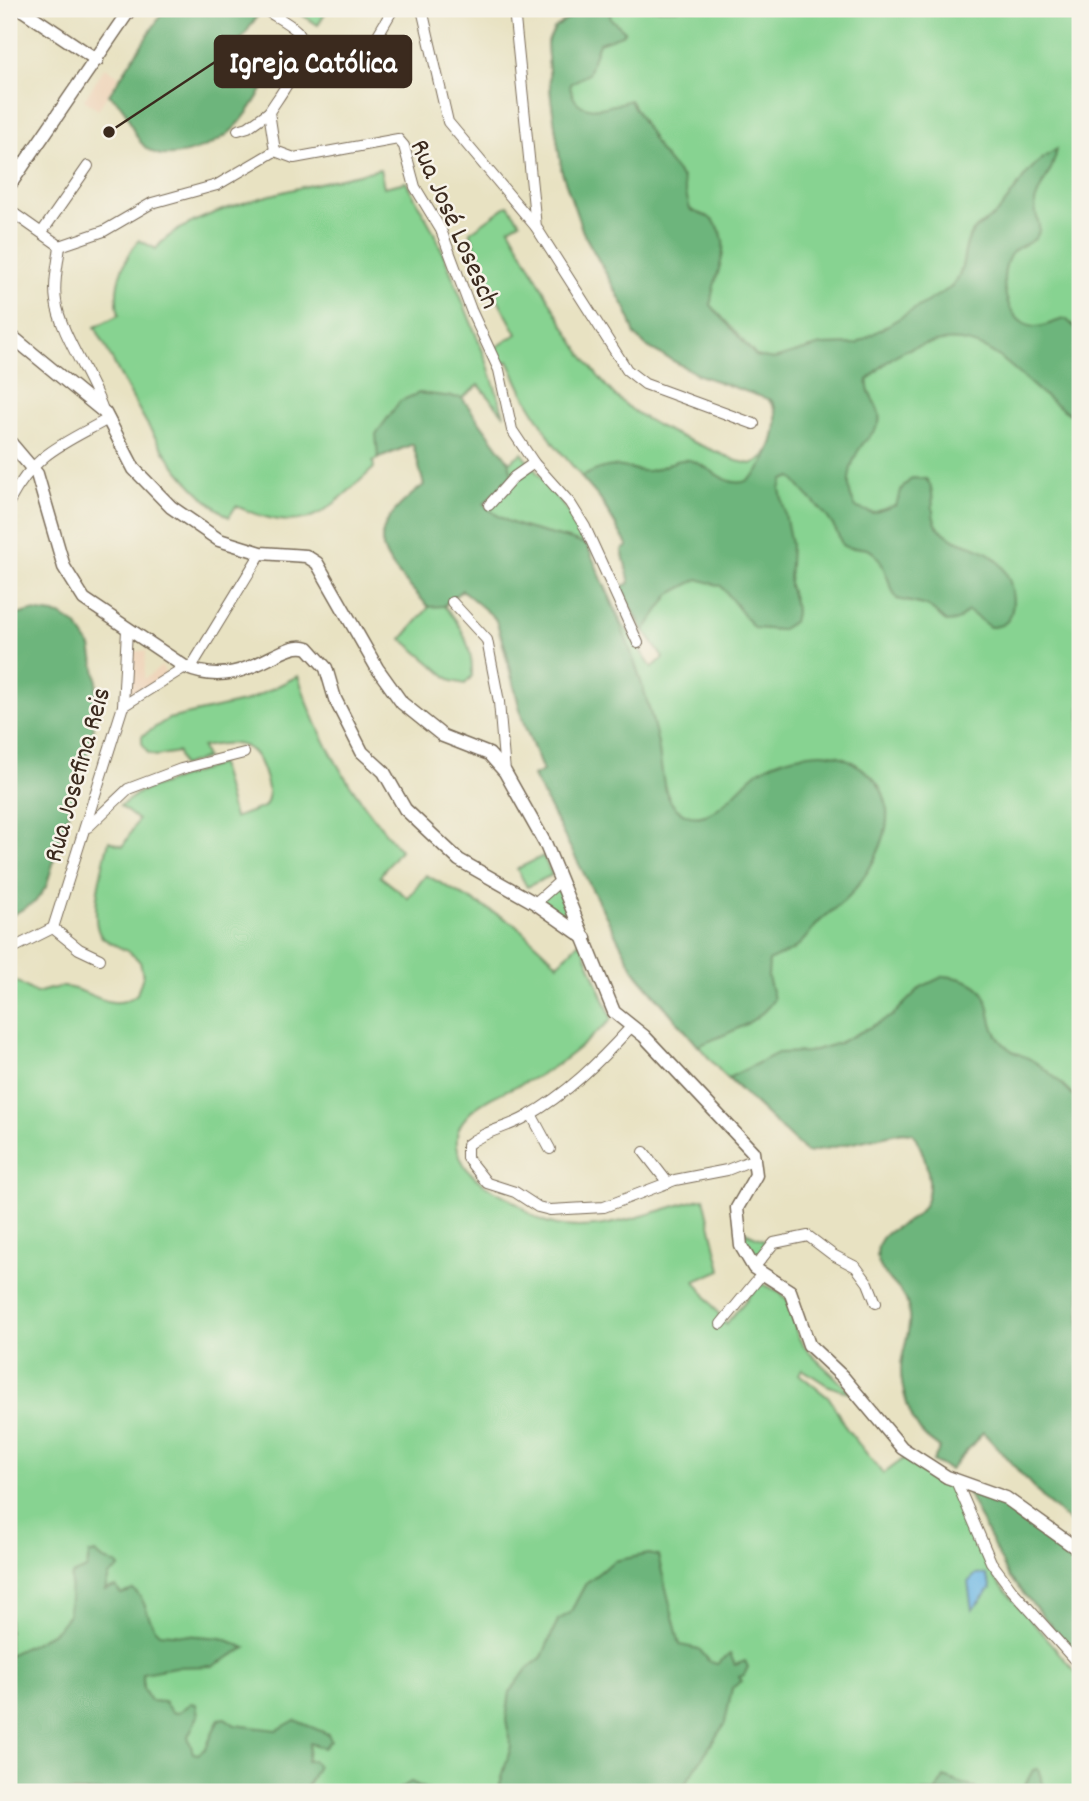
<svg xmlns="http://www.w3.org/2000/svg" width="1089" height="1801" font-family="Dekko,sans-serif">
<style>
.built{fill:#efd6bc}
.green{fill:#87d391;stroke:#617e58;stroke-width:2}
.forest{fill:#6db57b;stroke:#54704c;stroke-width:2}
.water{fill:#6cb7e5;stroke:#547082;stroke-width:2}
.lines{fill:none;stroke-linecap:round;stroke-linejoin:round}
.minor-casing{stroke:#786a57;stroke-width:12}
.tertiary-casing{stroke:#786a57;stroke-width:15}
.minor{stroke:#fff;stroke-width:10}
.tertiary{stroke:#fff;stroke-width:12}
.labels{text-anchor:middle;stroke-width:5;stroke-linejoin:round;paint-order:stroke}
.street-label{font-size:28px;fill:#3b2a1e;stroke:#f7f3e8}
.leader{fill:none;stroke:#3b2a1e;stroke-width:2.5}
.callout-dot{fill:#3b2a1e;stroke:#f7f3e8;stroke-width:2.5}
.callout{fill:#3b2a1e;stroke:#3b2a1e;stroke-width:2.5}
.callout-label{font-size:30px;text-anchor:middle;font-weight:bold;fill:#fff}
</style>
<rect width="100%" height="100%" fill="#f7f3e8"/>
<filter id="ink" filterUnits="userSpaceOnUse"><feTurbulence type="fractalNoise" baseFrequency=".0143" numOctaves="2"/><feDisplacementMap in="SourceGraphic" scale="14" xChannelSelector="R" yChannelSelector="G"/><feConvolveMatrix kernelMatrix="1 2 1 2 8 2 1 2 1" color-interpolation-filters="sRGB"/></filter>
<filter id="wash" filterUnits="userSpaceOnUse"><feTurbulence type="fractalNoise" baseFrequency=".00686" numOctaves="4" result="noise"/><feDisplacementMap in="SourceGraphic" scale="28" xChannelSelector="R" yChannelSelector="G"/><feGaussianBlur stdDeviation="1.57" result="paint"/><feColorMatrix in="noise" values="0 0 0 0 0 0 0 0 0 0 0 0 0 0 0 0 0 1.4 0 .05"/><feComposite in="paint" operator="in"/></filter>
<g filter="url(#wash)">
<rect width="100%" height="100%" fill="#e8e2c2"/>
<!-- built -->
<g class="built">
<polygon points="105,67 119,76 98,110 84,100"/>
<polygon points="134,651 146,651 144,679 162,666 166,676 139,692 130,691"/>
</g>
<!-- green -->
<g class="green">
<polygon points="293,9 328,9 318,25"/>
<path d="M 583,9 L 1080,9 L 1080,1531 L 1047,1502 L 983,1432 L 950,1470 L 933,1461 L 940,1448 C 932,1442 922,1436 917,1426 C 907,1411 898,1377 902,1359 C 906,1341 912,1325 908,1306 C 903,1283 872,1275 878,1247 C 882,1230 901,1227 914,1217 C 939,1198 928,1161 916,1138 L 912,1133 L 902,1132 L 807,1153 L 721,1072 L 637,975 L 533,776 L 543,771 L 524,725 L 497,622 L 488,610 L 462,590 L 444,606 C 462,624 473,650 472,676 L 465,684 L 452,681 L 402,639 L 429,607 C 379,554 357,536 424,485 L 413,444 L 373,461 L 374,468 C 322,515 307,538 236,506 L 229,517 C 164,475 131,393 95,327 L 119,315 C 112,287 122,262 139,240 L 156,249 C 186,207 328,182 380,169 L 384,187 L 406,182 L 436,236 L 486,359 L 504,415 L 479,385 L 462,398 L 509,462 L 522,453 L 529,462 L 506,480 L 484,504 L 489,509 L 532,466 L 573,518 L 623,625 L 652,668 L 663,658 L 635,617 L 621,587 L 630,583 L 622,550 L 628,546 L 598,496 L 554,444 L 523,393 L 508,361 L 502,363 L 495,348 L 517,334 L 489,283 L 470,232 L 508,205 L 520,222 L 509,228 C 539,279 582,371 627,406 C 659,431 700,444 737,461 L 751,464 C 774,457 777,432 776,411 L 768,399 L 699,375 L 646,346 L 635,335 L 627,311 L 583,232 L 562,172 L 551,98 L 547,43 L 555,28 Z"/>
<path d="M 298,676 C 321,747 352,793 400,850 L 380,876 L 408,898 L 426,875 L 515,924 L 558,964 L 580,941 L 612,1019 C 591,1037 570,1058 545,1072 C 521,1087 480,1096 463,1121 C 452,1136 457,1156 468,1170 C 482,1187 498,1191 516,1203 C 523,1207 529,1214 537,1218 C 584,1243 658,1209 704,1198 L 721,1270 L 695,1281 L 726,1324 L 760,1283 C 810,1302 783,1320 804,1346 C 818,1364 837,1376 851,1394 L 827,1385 L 802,1369 L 799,1374 L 830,1399 L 846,1428 L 883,1474 L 906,1457 L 953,1486 L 975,1540 L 995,1579 L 1080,1677 L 1080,1792 L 9,1792 L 9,977 L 36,993 C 44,991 54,987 63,987 C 89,987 111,1016 137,994 L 143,976 L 140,962 C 131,950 115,947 103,938 C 86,924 104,861 109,841 L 123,846 L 138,820 L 120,806 L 140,792 L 220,764 L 234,818 L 264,807 C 270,800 269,790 266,780 C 255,741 241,740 202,747 L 206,758 L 182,766 L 178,752 L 156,756 L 148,753 L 142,743 L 142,736 L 168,719 L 247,701 Z"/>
<polygon points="543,856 552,875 527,887 517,869"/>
<polygon points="559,883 579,931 537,902"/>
<polygon points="738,1229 770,1243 754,1267"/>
</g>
<!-- forest -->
<g class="forest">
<path d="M 165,9 L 249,9 L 258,15 L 239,43 L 274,71 C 246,114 239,139 186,153 C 171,156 157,158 145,147 C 125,127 134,111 109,95 Z"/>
<path d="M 583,9 L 609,9 L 611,19 L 625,31 L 622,35 L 599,43 L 588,74 L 570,84 C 574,121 609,107 630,100 L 659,150 L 682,178 L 690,209 C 696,214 704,214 710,218 C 740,243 710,279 711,305 L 756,356 L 774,359 L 821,345 L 856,344 L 950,288 C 966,274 961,256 969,238 C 975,225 988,222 997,213 C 1020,188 1023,168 1057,149 C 1053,172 1043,180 1036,199 C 1031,210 1044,225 1037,236 C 1032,245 1018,244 1011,254 C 997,274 1004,322 1034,327 C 1045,328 1055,320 1066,319 L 1077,329 L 1080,340 L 1080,421 C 1067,412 1053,403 1041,393 C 1008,365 984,333 936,342 C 902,348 892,355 868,380 C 865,396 883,407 879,423 C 876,431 867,438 862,445 C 849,463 843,490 857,508 L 873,513 L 896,505 L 902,488 L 912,478 L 926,479 C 939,493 926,515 940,529 C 963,552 994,539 1010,582 C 1013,592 1014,604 1011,614 C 1008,624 999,627 990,627 L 968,611 L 957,621 L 946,622 L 928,606 L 897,599 C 888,586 884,556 869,550 C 860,545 851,552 842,545 C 832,513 810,503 792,477 L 783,480 L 780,489 L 791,544 L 789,585 L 796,609 L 793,622 L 780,630 L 754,628 L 721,586 L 698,579 L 670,594 L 644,631 L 621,587 L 630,583 L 622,550 L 628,546 L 602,501 L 581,477 C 594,471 607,464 622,467 C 631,468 639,472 648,471 C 663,469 674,458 689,460 C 707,463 723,486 743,482 C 765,477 787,419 771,400 L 699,375 L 646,346 L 635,335 L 627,311 L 583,232 L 562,172 L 551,98 L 547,43 L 555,28 Z"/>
<path d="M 419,393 L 462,398 L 509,462 L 512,475 L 484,504 C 509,532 553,531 587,545 C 614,608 642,672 657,739 C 662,759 660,795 677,809 C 709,836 738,784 760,770 C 778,759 799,754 820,753 C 838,752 859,764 872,777 C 906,813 876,864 850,895 C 841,905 828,913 818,923 C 810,932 803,943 793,950 C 785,955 776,956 769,961 L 768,977 L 774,999 C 759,1024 723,1035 698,1046 L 633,968 L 533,776 L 543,771 L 522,718 L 506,649 L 495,618 L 462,590 L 443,606 L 429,607 C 379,554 357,536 424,485 L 413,444 L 378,458 L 376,434 L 400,401 Z"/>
<polygon points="32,611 60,615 76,625 91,647 97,679 93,733 46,887 35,902 9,917 9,617"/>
<path d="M 944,976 C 1008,982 976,1020 1006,1046 C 1013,1053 1022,1055 1030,1059 C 1049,1070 1065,1087 1080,1102 L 1080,1531 L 1047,1502 L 983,1432 L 950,1470 L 933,1461 L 940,1448 C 932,1442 922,1436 917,1426 C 907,1411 898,1377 902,1359 C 906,1341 912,1325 908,1306 C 903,1283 872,1275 878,1247 C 882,1230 901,1227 914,1217 C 939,1198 928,1161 916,1138 L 912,1133 L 902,1132 L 807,1153 L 728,1078 L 778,1053 L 808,1052 L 839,1043 L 892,1016 L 921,987 Z"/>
<polygon points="966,1490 1016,1511 1080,1563 1080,1659 1009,1577"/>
<path d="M 89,1553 L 95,1553 L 104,1560 L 118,1564 L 119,1568 L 109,1576 L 105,1590 L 116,1587 L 121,1594 L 133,1590 C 149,1600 145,1621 160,1633 L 222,1638 L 246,1648 L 213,1666 L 175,1667 L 143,1673 L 143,1688 L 150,1701 L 164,1702 L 172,1712 L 177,1713 L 191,1703 L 196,1704 L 198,1716 L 188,1736 L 193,1753 L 198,1754 L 206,1748 L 219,1719 L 225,1718 L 235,1725 L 277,1730 L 295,1720 L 328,1734 L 331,1740 L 324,1748 L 310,1743 L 307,1761 L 313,1761 L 318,1766 L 304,1792 L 9,1792 L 9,1655 C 27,1645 60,1635 68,1614 C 71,1606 70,1577 72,1575 C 76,1572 83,1572 87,1568 Z"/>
<polygon points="649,1554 658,1556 680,1645 699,1649 710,1662 717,1664 730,1654 735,1665 745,1661 748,1667 744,1675 739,1677 742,1681 732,1688 725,1723 683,1787 673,1792 644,1792 625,1790 612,1784 583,1786 584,1792 498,1792 511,1746 506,1720 510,1692 527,1669 542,1657 558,1620 570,1613 586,1583 614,1561"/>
<polygon points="1038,1769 1046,1792 1021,1792 1033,1770"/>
<polygon points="944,1777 986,1792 935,1792"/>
<polygon points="411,1782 432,1792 395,1792"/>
</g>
<!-- water -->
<polygon class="water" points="976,1574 986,1575 991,1588 972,1610 968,1582"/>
</g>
<g filter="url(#ink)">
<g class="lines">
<defs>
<g id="minor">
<path d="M 264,9 C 274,16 288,22 297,31 C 315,51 280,94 269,112 L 275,151"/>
<polyline points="422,9 448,122 536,227 627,370 645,384 754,424"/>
<polyline points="514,9 536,227"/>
<polyline points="358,69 393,9"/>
<polyline points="238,130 248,127 269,112"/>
<polyline points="9,210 60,246"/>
<polyline points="42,232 88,166"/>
<polyline points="60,246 104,231 152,203 217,185 275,151 294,158 398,139 404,146 415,187 441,230 471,310 499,370 512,430 534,463 570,503 585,527 638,643"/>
<path d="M 60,246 C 58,264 53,283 56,301 C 60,334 93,378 104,413"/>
<path d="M 9,502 C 35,453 61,445 108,419"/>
<polyline points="489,505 514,477 534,463"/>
<polyline points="452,602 487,640 499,702 505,772"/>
<polyline points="190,669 261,553"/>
<polyline points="123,706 185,667"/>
<polyline points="88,827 128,789 181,769 244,753"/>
<polyline points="535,903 560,881"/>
<polyline points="53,928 79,949 100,959"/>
<polyline points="9,950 53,928 123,706 127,630"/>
<path d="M 630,1028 C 599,1062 567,1094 526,1117 C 507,1128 484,1131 467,1145 L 467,1158 L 487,1183 L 515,1192 L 538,1207 L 550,1210 L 604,1207 L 675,1180 L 727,1170 L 755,1159"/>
<polyline points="531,1114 550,1149"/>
<polyline points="644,1152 668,1183"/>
<polyline points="754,1268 774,1243 808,1236 833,1255 856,1267 868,1283 876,1303"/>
<polyline points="721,1324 762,1274"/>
<polyline points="956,1481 991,1562 1012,1590 1080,1666"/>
</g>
<g id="tertiary">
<polyline points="21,9 97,60"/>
<polyline points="9,14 12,9"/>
<polyline points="9,186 130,9"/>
<polyline points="9,334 105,413 134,469 171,507 219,540 261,553 306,556 317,563 377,668 402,703 443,736 489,754 505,772 546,845 614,1012 644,1036 753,1152 756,1175 737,1208 741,1246 754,1268 790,1291 809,1345 843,1377 902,1448 947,1477 1006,1498 1080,1551"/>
<path d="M 9,441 L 37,474 L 64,567 L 84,599 L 185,667 C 244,693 281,638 308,648 L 326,668 L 335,699 L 362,752 L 384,772 L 405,809 L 459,860 L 535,903 L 585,938"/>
</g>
</defs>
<!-- minor casing -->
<use href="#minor" class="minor-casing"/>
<!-- tertiary casing -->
<use href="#tertiary" class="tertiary-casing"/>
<!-- minor -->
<use href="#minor" class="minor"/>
<!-- tertiary -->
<use href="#tertiary" class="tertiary"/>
</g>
</g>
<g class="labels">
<!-- street labels -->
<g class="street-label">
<text transform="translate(457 223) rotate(66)" y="10">Rua José Losesch</text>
<text transform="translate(75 774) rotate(-74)" y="10">Rua Josefina Reis</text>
</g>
</g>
<!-- callouts -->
<path class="leader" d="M109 132L215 62"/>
<circle class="callout-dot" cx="109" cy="132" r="7"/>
<rect class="callout" x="215" y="36" width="196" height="51" rx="7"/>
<g class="callout-label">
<text x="313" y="72">Igreja Católica</text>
</g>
<!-- margin -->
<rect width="1089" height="1801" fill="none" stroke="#f7f3e8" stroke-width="35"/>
</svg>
